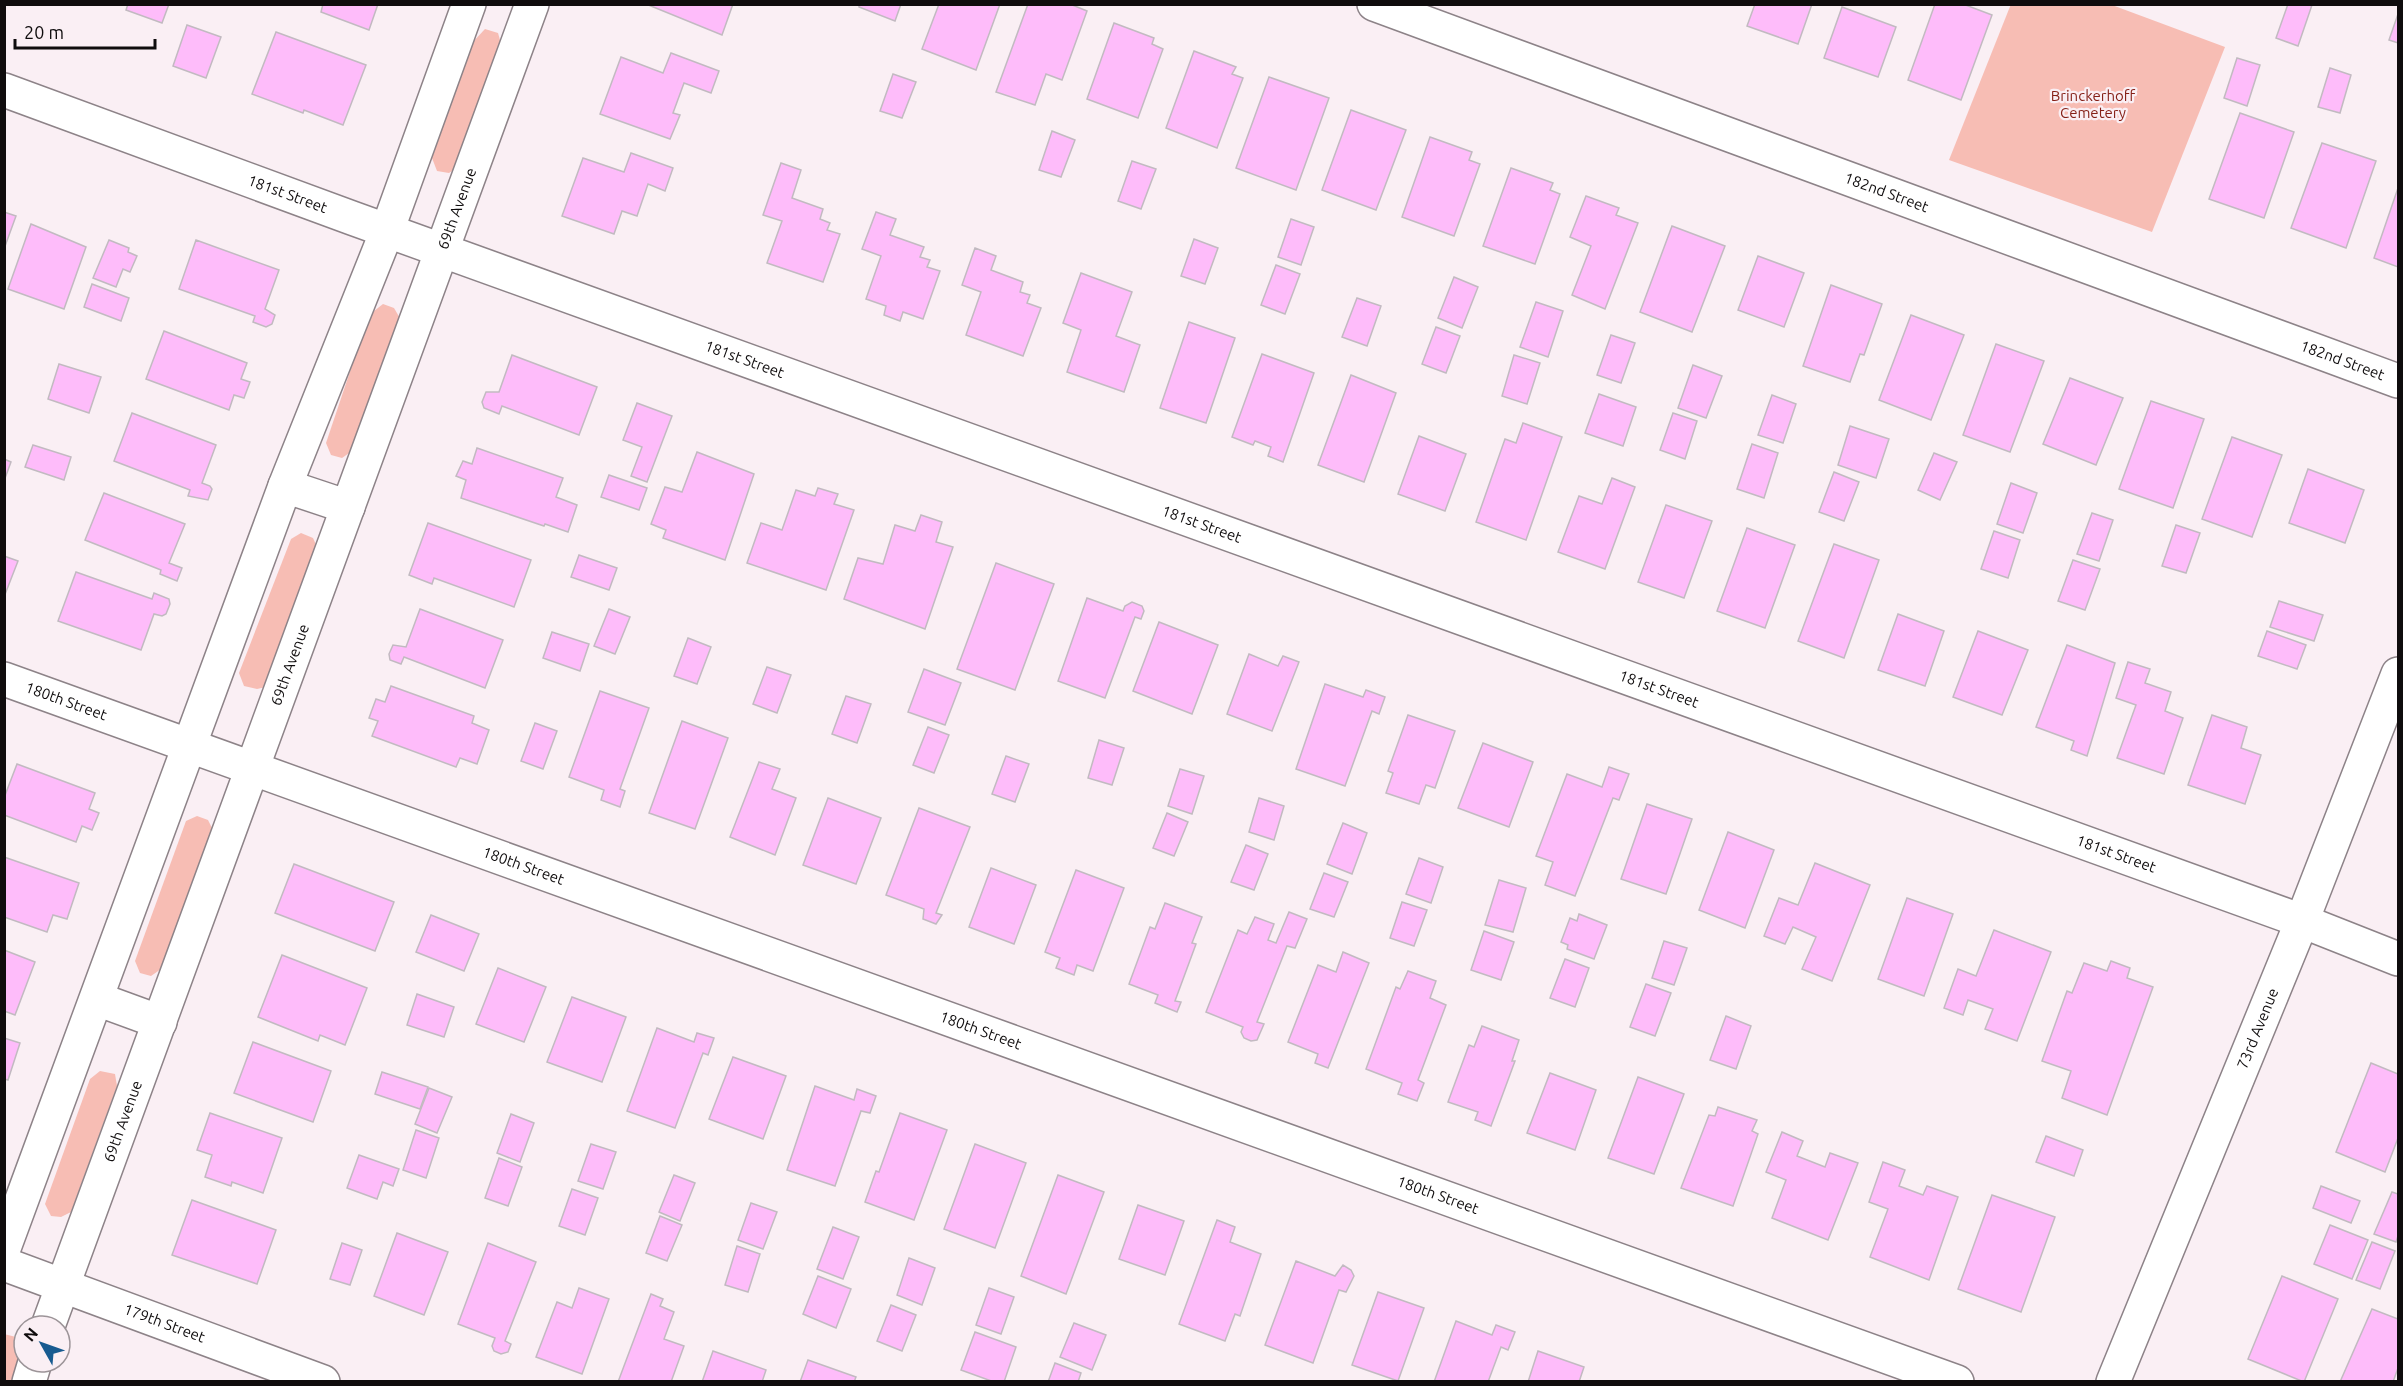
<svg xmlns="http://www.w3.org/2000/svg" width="2403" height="1386" font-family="Ubuntu,sans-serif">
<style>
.green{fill:#f7bdb4}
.building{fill:#febcfa;stroke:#c2bac1;stroke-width:1.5}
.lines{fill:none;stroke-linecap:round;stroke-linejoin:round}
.minor-casing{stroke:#8d8388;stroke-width:36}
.minor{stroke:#fff;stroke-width:33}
.labels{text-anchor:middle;stroke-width:4.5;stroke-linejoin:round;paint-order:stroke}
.park-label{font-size:15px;fill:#851f16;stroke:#faeff4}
.street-label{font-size:15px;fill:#0f0c0d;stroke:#faeff4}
</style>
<rect width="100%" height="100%" fill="#faeff4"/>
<!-- green -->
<g class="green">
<polygon points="2011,4 2112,5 2225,47 2152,232 1949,160"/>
<polygon points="485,29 498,33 502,47 458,167 449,173 437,171 432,158 472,43"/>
<polygon points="383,304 394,308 401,320 352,451 342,458 331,455 326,443 369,315"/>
<polygon points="301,533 313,538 318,549 266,687 257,689 244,686 239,673 291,539"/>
<polygon points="197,816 208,820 214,832 161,969 151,976 140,973 135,961 186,821"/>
<polygon points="100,1071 115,1074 117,1086 71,1212 61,1217 51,1216 45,1204 90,1079"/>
<polygon points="4,1334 20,1338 24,1353 14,1381 5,1381"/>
</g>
<!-- building -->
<g class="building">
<polygon points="128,4 169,4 162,23 126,10"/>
<polygon points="323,4 378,4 369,30 321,12"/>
<polygon points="646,4 733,4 722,35"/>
<polygon points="859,4 901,4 895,21 859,7"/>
<polygon points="939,4 1000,4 976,70 922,49"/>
<polygon points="1028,4 1070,4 1087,11 1062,80 1046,74 1035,105 996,92"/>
<polygon points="1755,4 1812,4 1798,44 1747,26"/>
<polygon points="1935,4 1963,4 1992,15 1961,100 1908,80"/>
<polygon points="2288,4 2312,5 2298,46 2276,38"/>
<polygon points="1842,7 1896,27 1878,77 1824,58"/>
<polygon points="2398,14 2398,43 2389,40"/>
<polygon points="1114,23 1154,38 1152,44 1163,49 1138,118 1087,99"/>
<polygon points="187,25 221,37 206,78 173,66"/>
<polygon points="276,32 366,65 343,125 304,110 303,113 252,94"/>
<polygon points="1194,51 1236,67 1232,74 1243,78 1217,148 1166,128"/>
<polygon points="671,53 719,71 711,93 684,83 673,113 680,115 670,139 600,114 621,57 663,73"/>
<polygon points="2237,58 2260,65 2247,106 2224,98"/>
<polygon points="2330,68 2351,75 2340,113 2318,107"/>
<polygon points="893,74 916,82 902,118 880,111"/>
<polygon points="1269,77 1329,98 1296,190 1236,168"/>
<polygon points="1351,110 1406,130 1376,210 1322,190"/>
<polygon points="2240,113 2294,132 2264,218 2209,199"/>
<polygon points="1052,131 1075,140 1061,177 1039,170"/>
<polygon points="1430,137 1472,152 1469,160 1480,164 1454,236 1402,217"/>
<polygon points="2322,143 2376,161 2346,248 2291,228"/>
<polygon points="631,153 673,168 665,191 648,184 637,216 622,211 614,234 562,216 583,158 624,172"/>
<polygon points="1132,161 1156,169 1141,209 1118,201"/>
<polygon points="781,163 801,170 792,198 823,209 820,219 830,223 827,230 840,234 823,282 767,263 782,221 763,215"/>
<polygon points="1511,168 1553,183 1550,190 1560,194 1535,264 1483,246"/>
<polygon points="2398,188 2398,267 2374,258"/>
<polygon points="1586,196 1619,208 1616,215 1638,223 1605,309 1572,295 1591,246 1570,237"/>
<polygon points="4,212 16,216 4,249"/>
<polygon points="876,212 896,219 890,235 924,247 920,257 930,260 927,267 940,271 923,319 903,312 900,321 884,315 886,306 866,299 881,256 862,249"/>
<polygon points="1291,219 1314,227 1301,265 1278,257"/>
<polygon points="31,224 86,247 64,309 8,289"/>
<polygon points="1672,226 1725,246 1692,332 1640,312"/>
<polygon points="1194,239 1218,248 1205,284 1181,276"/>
<polygon points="109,240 129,248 128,252 137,256 130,272 123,269 116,287 93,278"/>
<polygon points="196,240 279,270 265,309 275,315 272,324 266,327 253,322 255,316 179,289"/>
<polygon points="975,248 996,256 991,270 1023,282 1020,292 1030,295 1027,303 1041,308 1023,356 966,335 981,292 962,285"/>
<polygon points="1758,256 1804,273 1784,327 1738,310"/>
<polygon points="1276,265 1300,274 1285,314 1261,305"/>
<polygon points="1081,273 1132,292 1116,336 1140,345 1124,392 1067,372 1081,330 1063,323"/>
<polygon points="1454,277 1478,287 1462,328 1438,318"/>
<polygon points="92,284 129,298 121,321 84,307"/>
<polygon points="1831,285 1882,304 1864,355 1860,354 1850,382 1803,366"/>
<polygon points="1357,298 1381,306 1367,346 1342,337"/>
<polygon points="1536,302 1563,311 1548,357 1520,347"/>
<polygon points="1911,315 1964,335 1931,420 1879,400"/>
<polygon points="1189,322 1235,338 1206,423 1160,408"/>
<polygon points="1436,327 1460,336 1446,373 1422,364"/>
<polygon points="164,331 247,363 241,379 250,382 244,398 234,395 229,410 146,379"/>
<polygon points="1611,335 1635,343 1621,383 1597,375"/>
<polygon points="1996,344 2044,361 2010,452 1963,435"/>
<polygon points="1262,354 1314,373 1283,462 1268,456 1271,447 1255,441 1253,445 1232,437"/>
<polygon points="512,355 597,387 579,435 502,406 499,414 484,408 482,402 486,392 499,392"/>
<polygon points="1514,355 1540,363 1527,404 1502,396"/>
<polygon points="59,364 101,377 89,413 48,399"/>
<polygon points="1693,365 1722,376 1706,418 1678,408"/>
<polygon points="1351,375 1396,393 1364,482 1318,465"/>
<polygon points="2070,378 2123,398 2096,465 2043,444"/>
<polygon points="1599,394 1636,407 1623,446 1585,433"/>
<polygon points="1772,395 1796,404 1783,443 1758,435"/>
<polygon points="2151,401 2204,419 2173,508 2119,489"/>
<polygon points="637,403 672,416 647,482 631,476 642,447 623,440"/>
<polygon points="132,413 216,445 202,483 210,486 212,489 208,500 188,496 190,490 114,461"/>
<polygon points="1673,413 1697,421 1685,459 1660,450"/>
<polygon points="1523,423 1562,437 1526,540 1476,522 1505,439 1516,443"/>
<polygon points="1850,426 1889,439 1876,478 1838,465"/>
<polygon points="1419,436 1466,454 1445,511 1398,494"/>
<polygon points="2232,437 2282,455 2252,537 2202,519"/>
<polygon points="1752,444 1778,453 1764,498 1737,489"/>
<polygon points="33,445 71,457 64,480 25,467"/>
<polygon points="477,448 563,478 556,497 577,505 568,532 545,524 544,526 461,498 466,480 456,476 463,461 472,464"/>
<polygon points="697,452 754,474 725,560 663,538 666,530 651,524 665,487 682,492"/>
<polygon points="1934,453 1957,462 1940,500 1918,490"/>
<polygon points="4,459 11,462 4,481"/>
<polygon points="2308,469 2364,490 2345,543 2289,523"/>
<polygon points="1834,472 1859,482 1844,521 1819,512"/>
<polygon points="609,475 647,488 639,510 601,497"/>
<polygon points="1612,478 1635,487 1605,569 1558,552 1579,496 1602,504"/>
<polygon points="2011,483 2037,493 2023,533 1997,524"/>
<polygon points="818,488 838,494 834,504 854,510 826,590 747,563 761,523 782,530 796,490 815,496"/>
<polygon points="104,493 185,524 169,563 182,568 177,581 160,574 161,570 85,540"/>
<polygon points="1666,505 1712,521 1684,598 1638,582"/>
<polygon points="2092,513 2113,520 2099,561 2077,554"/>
<polygon points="921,515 942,522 936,542 953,547 925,629 844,599 858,558 883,564 895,525 915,531"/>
<polygon points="428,523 531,560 514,607 434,578 432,584 409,575"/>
<polygon points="2176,525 2200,533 2186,573 2162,566"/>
<polygon points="1747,528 1795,545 1765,628 1717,611"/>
<polygon points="1994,531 2020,540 2008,578 1981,569"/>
<polygon points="1834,544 1879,560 1844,658 1798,641"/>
<polygon points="579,555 617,568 609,590 571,577"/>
<polygon points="4,556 18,561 4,597"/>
<polygon points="2073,560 2100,569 2085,610 2058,601"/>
<polygon points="996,563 1054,584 1015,690 957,669"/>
<polygon points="76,572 152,599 154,593 169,599 170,604 166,614 162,616 154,614 141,650 58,621"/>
<polygon points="1087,598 1123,611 1125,606 1132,602 1142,606 1144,611 1141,619 1135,617 1105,698 1058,681"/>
<polygon points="2279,601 2323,615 2314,641 2270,627"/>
<polygon points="420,609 503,640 485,688 404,657 401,664 390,660 389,654 393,645 406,647"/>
<polygon points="609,609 630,617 615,654 594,646"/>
<polygon points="1898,614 1944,631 1925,686 1878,670"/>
<polygon points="1159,622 1218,645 1192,714 1133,691"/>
<polygon points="1978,631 2028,650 2002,715 1953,697"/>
<polygon points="2267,631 2306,645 2297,669 2258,656"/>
<polygon points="552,632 589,644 580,671 543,658"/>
<polygon points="688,638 711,647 697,684 674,676"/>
<polygon points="2067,645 2115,663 2087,756 2071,750 2074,741 2036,727"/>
<polygon points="1249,654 1278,666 1283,656 1299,662 1272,731 1227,714"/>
<polygon points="2128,662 2150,669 2145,683 2171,692 2165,711 2183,718 2164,774 2117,758 2136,705 2116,698"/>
<polygon points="767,667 791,675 777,713 753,704"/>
<polygon points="924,669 961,683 945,725 908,712"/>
<polygon points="1325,684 1363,697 1366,690 1385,697 1379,714 1372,711 1345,786 1296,769"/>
<polygon points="391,686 474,716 472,723 489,730 477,764 460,758 456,767 372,736 378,721 369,718 376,699 385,702"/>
<polygon points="600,691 649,708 620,789 625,791 620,807 601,800 604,790 569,777"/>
<polygon points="846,696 871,704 857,743 832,734"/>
<polygon points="1408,715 1455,731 1435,788 1426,785 1419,804 1386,793 1393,773 1388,771"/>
<polygon points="2212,715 2247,727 2241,748 2261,755 2245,804 2188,785"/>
<polygon points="682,721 728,738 695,829 649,813"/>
<polygon points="535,723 557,731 543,769 521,761"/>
<polygon points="928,727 949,735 934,773 913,765"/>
<polygon points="1099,740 1124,748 1112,785 1088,778"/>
<polygon points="1483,743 1533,762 1509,827 1458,808"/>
<polygon points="1006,756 1029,764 1015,802 992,794"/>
<polygon points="759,762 780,769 772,789 796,798 775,855 730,837"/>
<polygon points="17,764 95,793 89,809 99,813 92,830 82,826 76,842 4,815 4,798"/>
<polygon points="1609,767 1629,774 1619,800 1613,798 1575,896 1545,885 1553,862 1536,856 1567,774 1602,787"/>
<polygon points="1180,769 1204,776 1192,814 1168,806"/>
<polygon points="828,798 881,818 856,884 803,865"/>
<polygon points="1259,798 1284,806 1274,840 1249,832"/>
<polygon points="1647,804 1692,819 1666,894 1621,879"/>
<polygon points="919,808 970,827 936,913 942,915 936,924 923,919 924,909 886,895"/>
<polygon points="1167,813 1188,822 1174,856 1153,848"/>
<polygon points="1343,823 1367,833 1352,874 1327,864"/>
<polygon points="1728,832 1774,850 1745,928 1699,910"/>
<polygon points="1246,845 1268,854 1254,890 1231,882"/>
<polygon points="4,857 79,883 67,919 53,915 47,932 4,917"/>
<polygon points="1419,858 1443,867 1431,903 1406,894"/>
<polygon points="1815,863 1870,885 1832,981 1802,969 1816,937 1793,927 1785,944 1764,936 1779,898 1798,905"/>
<polygon points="294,864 394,902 375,951 275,913"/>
<polygon points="991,868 1036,885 1014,944 969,927"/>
<polygon points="1076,870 1124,888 1093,971 1077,965 1074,975 1056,968 1060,958 1045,952"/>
<polygon points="1324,873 1348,882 1334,917 1310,909"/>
<polygon points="1499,880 1526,888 1513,932 1485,925"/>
<polygon points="1907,898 1953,914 1924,996 1878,979"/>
<polygon points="1402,902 1427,910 1414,946 1390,938"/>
<polygon points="1165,903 1202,917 1192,943 1196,944 1175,1001 1181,1002 1177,1012 1155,1003 1158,995 1129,984 1150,927 1155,929"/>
<polygon points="1289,912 1307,919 1295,948 1287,946 1257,1022 1264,1024 1257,1040 1251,1041 1244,1038 1241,1032 1243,1027 1206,1012 1238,930 1247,934 1255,917 1274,924 1268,940 1276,943"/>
<polygon points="1579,914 1607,925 1594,959 1567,949 1568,945 1561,942 1570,918 1577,921"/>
<polygon points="431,915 479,934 464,971 416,952"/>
<polygon points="1994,930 2051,952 2017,1041 1985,1029 1993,1009 1968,1000 1963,1015 1944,1008 1958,969 1976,976"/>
<polygon points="1484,931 1514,942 1501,980 1471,970"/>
<polygon points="1664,941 1687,948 1674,985 1652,978"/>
<polygon points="4,950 35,962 15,1015 4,1011"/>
<polygon points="1343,952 1369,963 1328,1068 1315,1063 1318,1054 1288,1042 1318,965 1336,972"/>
<polygon points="282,955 367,988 345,1045 320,1035 318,1041 258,1017"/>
<polygon points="1565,959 1589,968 1575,1007 1550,998"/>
<polygon points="2111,961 2130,968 2127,978 2153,987 2107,1115 2062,1098 2071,1071 2042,1061 2067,991 2072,993 2084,963 2107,971"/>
<polygon points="498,968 546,987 524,1042 476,1024"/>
<polygon points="1408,971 1436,981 1430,998 1446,1005 1418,1080 1424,1083 1417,1101 1398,1094 1402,1083 1366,1069 1396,987 1400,989"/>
<polygon points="1646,984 1671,993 1655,1036 1630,1027"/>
<polygon points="417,994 454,1007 444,1037 407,1025"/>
<polygon points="572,997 626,1017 602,1082 547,1062"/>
<polygon points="1726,1016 1751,1026 1736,1069 1710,1060"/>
<polygon points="1482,1026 1519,1040 1512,1061 1515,1061 1491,1126 1475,1120 1478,1112 1448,1102 1469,1045 1474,1047"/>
<polygon points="657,1028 694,1042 697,1033 714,1038 708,1055 703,1053 675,1128 627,1111"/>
<polygon points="4,1038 20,1043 8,1080 4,1079"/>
<polygon points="253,1042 331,1071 313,1122 234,1093"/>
<polygon points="733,1057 786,1076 763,1139 709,1119"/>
<polygon points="2371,1063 2398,1074 2398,1138 2385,1172 2336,1152"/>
<polygon points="382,1072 428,1087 420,1109 375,1094"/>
<polygon points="1550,1073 1596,1090 1575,1150 1527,1133"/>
<polygon points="1638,1077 1684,1094 1654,1174 1608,1158"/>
<polygon points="815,1086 854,1100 857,1089 876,1096 870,1113 861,1111 835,1186 787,1170"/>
<polygon points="429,1088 452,1097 437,1133 415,1124"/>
<polygon points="1718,1107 1757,1120 1752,1131 1758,1134 1733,1206 1681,1188 1709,1115 1715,1116"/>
<polygon points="210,1113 282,1138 263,1193 232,1182 231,1186 205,1177 212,1155 197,1150"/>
<polygon points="900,1113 947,1130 914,1220 865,1202 876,1171 879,1172"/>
<polygon points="511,1114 534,1123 520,1162 497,1153"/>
<polygon points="416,1130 439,1138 426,1178 403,1170"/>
<polygon points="1782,1132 1803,1141 1797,1156 1825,1167 1830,1153 1858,1163 1828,1240 1772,1218 1786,1180 1766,1172"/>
<polygon points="2046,1136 2083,1150 2074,1176 2036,1162"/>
<polygon points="591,1144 616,1152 603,1189 578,1181"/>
<polygon points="975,1144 1026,1163 995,1248 944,1229"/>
<polygon points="359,1155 399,1169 393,1186 383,1182 377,1199 347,1188"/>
<polygon points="499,1158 522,1167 508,1206 485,1198"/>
<polygon points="1883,1162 1905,1170 1899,1186 1923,1195 1927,1186 1958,1197 1929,1280 1870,1257 1888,1209 1869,1202"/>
<polygon points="674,1175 695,1183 680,1221 659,1212"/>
<polygon points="1058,1175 1104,1192 1066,1294 1021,1276"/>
<polygon points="2321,1186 2360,1201 2351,1223 2313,1208"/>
<polygon points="572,1189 598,1198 585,1235 559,1226"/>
<polygon points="2392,1192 2398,1194 2398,1236 2396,1242 2374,1234"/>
<polygon points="1992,1195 2055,1217 2021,1312 1958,1289"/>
<polygon points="192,1200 276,1230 257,1284 172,1255"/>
<polygon points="751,1203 777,1212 763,1249 738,1240"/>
<polygon points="1138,1205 1184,1221 1165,1275 1119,1259"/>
<polygon points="660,1216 682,1225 667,1261 646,1253"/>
<polygon points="1217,1220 1235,1227 1230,1242 1261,1254 1240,1316 1235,1314 1225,1341 1179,1324"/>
<polygon points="2330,1225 2368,1240 2352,1279 2314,1264"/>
<polygon points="833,1227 859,1237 843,1279 817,1269"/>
<polygon points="397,1233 448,1252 424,1315 374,1296"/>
<polygon points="2372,1242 2395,1251 2380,1289 2356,1280"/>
<polygon points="342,1243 362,1250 350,1285 330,1279"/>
<polygon points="488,1243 536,1262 505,1341 511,1344 508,1352 501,1354 494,1351 492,1346 495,1338 458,1324"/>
<polygon points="737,1246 760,1254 748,1292 725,1285"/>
<polygon points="909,1258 935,1268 922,1305 897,1295"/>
<polygon points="1296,1261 1335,1276 1343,1265 1351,1270 1354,1276 1346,1292 1339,1290 1313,1363 1265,1345"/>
<polygon points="818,1276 851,1289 836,1328 803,1314"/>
<polygon points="2282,1276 2338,1299 2304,1382 2248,1359"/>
<polygon points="579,1288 609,1299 582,1374 536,1357 557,1302 572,1308"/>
<polygon points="989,1288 1014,1297 1001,1334 976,1325"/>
<polygon points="1378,1292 1424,1308 1398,1381 1352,1365"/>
<polygon points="651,1294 663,1299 660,1306 674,1312 664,1339 684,1346 671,1382 618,1382"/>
<polygon points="891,1305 916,1315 902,1351 877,1341"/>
<polygon points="2372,1309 2398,1319 2398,1368 2393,1382 2340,1382"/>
<polygon points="1456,1321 1492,1335 1496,1325 1515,1332 1508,1350 1501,1347 1488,1382 1434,1382"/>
<polygon points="1074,1323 1106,1335 1092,1370 1060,1357"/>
<polygon points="975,1332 1016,1347 1004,1382 994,1382 961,1370"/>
<polygon points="713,1351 766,1370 762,1382 702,1382"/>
<polygon points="1538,1351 1584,1367 1579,1382 1528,1382"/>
<polygon points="808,1360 856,1377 854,1382 800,1382"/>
<polygon points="1055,1363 1081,1373 1078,1382 1048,1382"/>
</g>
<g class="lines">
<defs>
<g id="minor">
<path id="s1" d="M 1374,4 L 2398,381"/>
<path id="s2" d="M 4,90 L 352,218 L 2302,921 L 2398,959"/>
<polyline points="285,486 348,507"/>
<path id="s3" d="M 4,679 L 1957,1382"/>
<polyline points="97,999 160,1022"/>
<polyline points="4,1248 285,486 387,231 469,4"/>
<path id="s4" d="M 4,1264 L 323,1382"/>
<path id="s5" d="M 48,1326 L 532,4"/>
<polyline points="29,1382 35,1362"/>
<path id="s6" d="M 2113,1382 L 2302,921 L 2398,674"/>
</g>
</defs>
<!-- minor casing -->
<use href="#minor" class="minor-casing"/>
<!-- minor -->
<use href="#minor" class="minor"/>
</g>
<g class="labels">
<!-- park labels -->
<g class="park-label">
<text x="2093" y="101">Brinckerhoff<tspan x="2093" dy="17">Cemetery</tspan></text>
</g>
<!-- street labels -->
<g class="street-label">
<text dy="5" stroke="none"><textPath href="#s1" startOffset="546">182nd Street</textPath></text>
<text dy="5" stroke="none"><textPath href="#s2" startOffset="302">181st Street</textPath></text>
<text dy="5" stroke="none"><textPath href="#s5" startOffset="1190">69th Avenue</textPath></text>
<text dy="5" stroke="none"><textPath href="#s2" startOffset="788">181st Street</textPath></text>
<text dy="5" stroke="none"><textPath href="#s1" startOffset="1032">182nd Street</textPath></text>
<text dy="5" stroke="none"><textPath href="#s2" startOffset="1274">181st Street</textPath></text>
<text dy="5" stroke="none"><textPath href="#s5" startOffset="704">69th Avenue</textPath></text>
<text dy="5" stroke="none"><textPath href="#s2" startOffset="1760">181st Street</textPath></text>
<text dy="5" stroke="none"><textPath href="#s3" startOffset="66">180th Street</textPath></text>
<text dy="5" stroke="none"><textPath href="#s2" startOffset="2246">181st Street</textPath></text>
<text dy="5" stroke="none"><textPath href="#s3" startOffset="552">180th Street</textPath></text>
<text dy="5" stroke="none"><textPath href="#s6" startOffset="382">73rd Avenue</textPath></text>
<text dy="5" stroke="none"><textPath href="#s3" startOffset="1038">180th Street</textPath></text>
<text dy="5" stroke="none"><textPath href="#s5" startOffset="218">69th Avenue</textPath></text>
<text dy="5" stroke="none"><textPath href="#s3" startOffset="1524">180th Street</textPath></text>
<text dy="5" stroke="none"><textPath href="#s4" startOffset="171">179th Street</textPath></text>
</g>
</g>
<!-- border -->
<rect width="2403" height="1386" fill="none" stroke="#0f0c0d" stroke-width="12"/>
<!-- north arrow -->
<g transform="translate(42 1344) rotate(310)"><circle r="28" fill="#faeff4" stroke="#9c9498" stroke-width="1.5"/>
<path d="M0-4.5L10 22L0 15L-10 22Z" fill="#175b90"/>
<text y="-9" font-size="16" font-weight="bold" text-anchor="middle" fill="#0f0c0d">N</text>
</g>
<!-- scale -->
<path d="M15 39v9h140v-9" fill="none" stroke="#0f0c0d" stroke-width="3"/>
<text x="24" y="39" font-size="18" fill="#0f0c0d" stroke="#faeff4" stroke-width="4.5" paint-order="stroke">20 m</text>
</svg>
